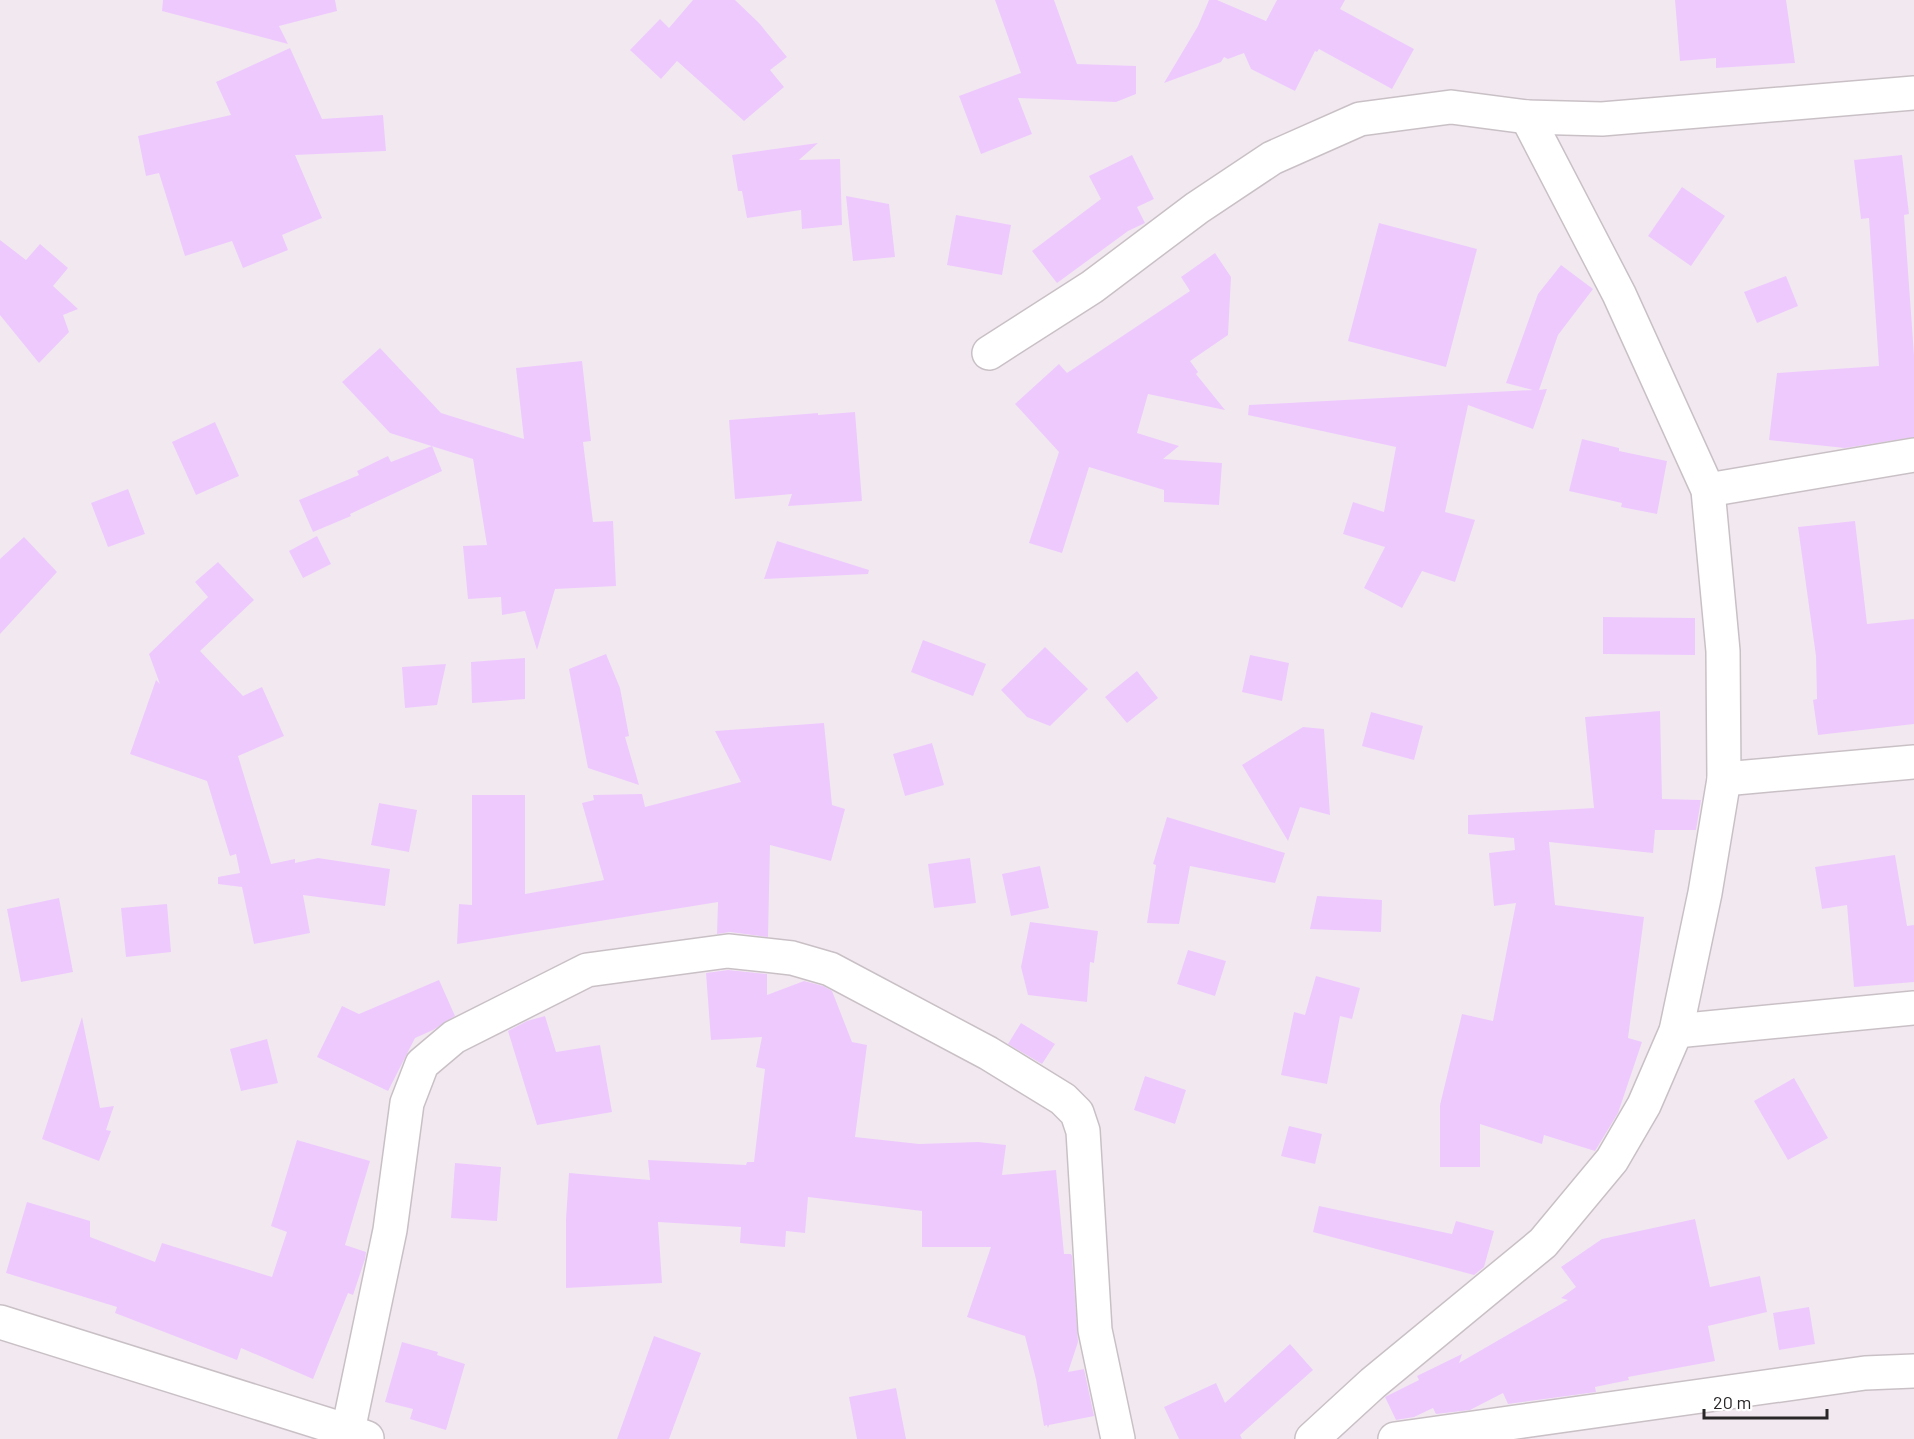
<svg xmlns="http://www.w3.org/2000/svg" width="1914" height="1439" font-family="Barlow,sans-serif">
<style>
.building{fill:#eec9fe}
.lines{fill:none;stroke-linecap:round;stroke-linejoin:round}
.street-casing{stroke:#c9c0c6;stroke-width:36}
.street{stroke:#fff;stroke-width:33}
</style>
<rect width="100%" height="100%" fill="#f2e9f0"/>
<!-- building -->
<g class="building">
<polygon points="163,0 335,0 337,11 279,26 288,44 162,11"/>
<polygon points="693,0 735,0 759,23 787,57 770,70 784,87 744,121 677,61 661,79 630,50 660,19 669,28"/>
<polygon points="995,0 1054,0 1077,64 1136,66 1136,94 1116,102 1018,98 1032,134 981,154 959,96 1021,73"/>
<polygon points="1209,0 1217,0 1266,21 1277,0 1345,0 1340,9 1414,49 1392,89 1319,49 1317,52 1315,51 1295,91 1251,69 1244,53 1228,59 1224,57 1221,62 1164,83 1198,26"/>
<polygon points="1675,0 1786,0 1795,63 1716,68 1716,58 1680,61"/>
<polygon points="290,48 322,119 383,115 386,151 295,155 322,218 282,235 288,250 243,268 232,241 185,256 159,173 146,176 138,136 231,115 216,82"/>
<polygon points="818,143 799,160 840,159 842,225 802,229 801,210 747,218 742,191 738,191 732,155"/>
<polygon points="1132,155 1154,199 1137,207 1145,223 1128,231 1057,283 1032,251 1101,199 1089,176"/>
<polygon points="1902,155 1909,214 1904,215 1914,355 1914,437 1845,448 1769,440 1777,373 1879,366 1869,218 1861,219 1854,160"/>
<polygon points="1682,187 1725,216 1691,266 1648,236"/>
<polygon points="846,196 889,204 895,257 853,261"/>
<polygon points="956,215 1011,225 1002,275 947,265"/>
<polygon points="1379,223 1477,249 1446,367 1348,341"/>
<polygon points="0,240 26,260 40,244 68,268 53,286 78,309 63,315 69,332 39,363 0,315"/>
<polygon points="1215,253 1231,277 1228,335 1190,361 1198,372 1196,374 1225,410 1148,394 1137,433 1179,446 1163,459 1222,463 1219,505 1164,502 1164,490 1089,467 1062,553 1029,543 1059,452 1015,404 1059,364 1067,373 1190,291 1181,277"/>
<polygon points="1561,265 1593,289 1558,335 1539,390 1547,389 1533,429 1468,405 1445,512 1475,520 1455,582 1422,571 1402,608 1364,588 1385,547 1343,534 1353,502 1384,512 1396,447 1248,415 1249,405 1533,390 1506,383 1538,294"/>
<polygon points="1786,276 1798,306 1757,323 1744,292"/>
<polygon points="380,348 441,413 524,439 516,368 582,361 591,441 583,442 593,522 613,521 616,586 555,589 537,650 525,611 502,615 501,597 468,599 463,546 487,545 473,459 390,433 342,382"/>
<polygon points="855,412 862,501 788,506 792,494 735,499 729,420 818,413 818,415"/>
<polygon points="215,422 239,476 196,495 172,442"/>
<polygon points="1582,439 1619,448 1619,451 1667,461 1657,514 1621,507 1622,503 1569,491"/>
<polygon points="432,446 442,471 350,514 351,516 313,532 299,500 359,475 357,471 388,456 391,462"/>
<polygon points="128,489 145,534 108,547 91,503"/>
<polygon points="1855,521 1867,624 1914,619 1914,724 1818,735 1813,700 1817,699 1816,656 1798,527"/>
<polygon points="317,536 331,564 303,578 289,551"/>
<polygon points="24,537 57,572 0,634 0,559"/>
<polygon points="777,541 869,570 868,574 764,579"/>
<polygon points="218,562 254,600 200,651 243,696 262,687 284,736 238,756 271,864 295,859 295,863 318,858 390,869 385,906 303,895 310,933 254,944 242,887 218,884 218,877 240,873 236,854 230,856 207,781 130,754 156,680 160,684 149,654 208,597 195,582"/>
<polygon points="1603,617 1695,618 1695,655 1603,654"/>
<polygon points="923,640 986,664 973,696 911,672"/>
<polygon points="1045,647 1088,689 1050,726 1027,717 1001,690"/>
<polygon points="606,654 620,688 629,736 625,737 639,785 588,768 569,669"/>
<polygon points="1250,655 1289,663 1282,701 1242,692"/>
<polygon points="525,658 525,699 472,703 471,662"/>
<polygon points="446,664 437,705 405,708 402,667"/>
<polygon points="1137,671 1158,698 1127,723 1105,697"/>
<polygon points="1660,711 1662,799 1701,800 1696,830 1655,830 1653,853 1549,842 1555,905 1644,917 1628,1038 1642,1042 1618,1113 1595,1151 1544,1135 1542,1144 1480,1124 1480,1167 1440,1167 1440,1105 1462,1014 1493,1021 1516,903 1494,906 1489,853 1515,850 1514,838 1468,834 1468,815 1594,808 1585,717"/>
<polygon points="1371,712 1423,726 1414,760 1362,746"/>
<polygon points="824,723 832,805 845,809 831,861 770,845 768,937 730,932 717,934 718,902 457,944 459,904 472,905 472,795 525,795 525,894 604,880 582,803 594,800 593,795 642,794 645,807 741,782 715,731"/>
<polygon points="1303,727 1324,729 1330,815 1300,807 1288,841 1242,765"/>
<polygon points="932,743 944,785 905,796 893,754"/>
<polygon points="379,803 417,810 409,852 371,845"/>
<polygon points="1167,817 1285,853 1275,883 1190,866 1179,924 1147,923 1156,865 1153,864"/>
<polygon points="1895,855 1907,926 1914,925 1914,982 1854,987 1847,905 1822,909 1815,867"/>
<polygon points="970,858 976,903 934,908 928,864"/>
<polygon points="1040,866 1049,908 1011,916 1002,874"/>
<polygon points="1317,896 1382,900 1381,932 1310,929"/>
<polygon points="59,898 73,972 21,982 7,909"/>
<polygon points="167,904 171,952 126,957 121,908"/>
<polygon points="1030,922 1098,931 1094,963 1090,962 1087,1002 1028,995 1021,967"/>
<polygon points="1188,950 1226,961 1215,996 1177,984"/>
<polygon points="728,970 767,974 767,995 804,981 823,986 832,991 852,1042 867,1045 855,1137 919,1144 978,1142 1006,1145 1002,1175 1056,1170 1064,1254 1071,1254 1072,1256 1078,1342 1068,1372 1084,1369 1094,1416 1049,1425 1048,1428 1047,1425 1044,1426 1036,1379 1025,1336 967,1317 991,1247 922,1247 922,1211 808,1197 805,1233 786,1231 785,1247 740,1243 741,1227 658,1222 662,1283 566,1288 566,1219 569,1173 650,1180 648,1160 746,1165 747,1162 754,1162 765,1069 756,1067 762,1037 711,1040 706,973"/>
<polygon points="1316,976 1360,988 1352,1019 1340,1016 1327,1084 1281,1075 1294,1012 1305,1015"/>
<polygon points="439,980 455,1016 433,1030 415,1038 388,1091 317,1057 342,1006 359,1014"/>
<polygon points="545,1016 556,1052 600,1045 612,1112 537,1125 508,1031 527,1021"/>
<polygon points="82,1017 100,1108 114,1106 106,1130 111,1131 99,1161 42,1139"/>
<polygon points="1021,1023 1055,1044 1042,1064 1008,1044"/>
<polygon points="267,1039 278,1083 241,1091 230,1049"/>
<polygon points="1145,1076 1186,1090 1175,1124 1134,1110"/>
<polygon points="1794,1078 1828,1138 1788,1160 1754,1101"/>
<polygon points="1289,1126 1322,1134 1315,1164 1281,1156"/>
<polygon points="297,1140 370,1161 345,1245 366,1252 365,1259 353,1295 348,1293 313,1379 241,1348 237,1360 115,1313 117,1307 6,1273 27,1202 90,1221 90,1237 155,1262 162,1243 272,1277 287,1232 271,1226"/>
<polygon points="455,1163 501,1167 497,1221 451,1218"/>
<polygon points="1319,1206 1452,1234 1456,1221 1494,1231 1484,1267 1474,1275 1313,1232"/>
<polygon points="1695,1219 1710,1287 1760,1276 1767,1312 1708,1326 1715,1361 1628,1377 1629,1380 1595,1387 1596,1392 1508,1404 1503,1393 1470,1410 1436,1414 1433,1408 1414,1417 1396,1420 1385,1397 1419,1380 1417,1376 1462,1354 1459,1363 1568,1300 1561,1298 1576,1287 1561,1267 1602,1239"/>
<polygon points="1809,1307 1815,1344 1779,1350 1773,1313"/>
<polygon points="654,1336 701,1353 669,1439 617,1439"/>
<polygon points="402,1342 438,1352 437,1355 465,1364 446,1430 410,1419 413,1409 385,1402"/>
<polygon points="1290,1344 1313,1370 1240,1435 1242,1439 1179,1439 1164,1407 1216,1383 1225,1403"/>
<polygon points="896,1388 906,1439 857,1439 849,1397"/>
</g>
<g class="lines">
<defs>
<g id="street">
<polyline points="989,353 1092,287 1197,208 1272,158 1360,119 1451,107 1527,117 1602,119 1914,93"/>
<polyline points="1708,490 1914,455"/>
<polyline points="1724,779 1914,762"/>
<polyline points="1676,1031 1914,1008"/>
<polyline points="0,1322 348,1431 367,1438"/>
<polyline points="348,1431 390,1230 407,1103 422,1064 454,1037 587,970 728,951 792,958 830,969 988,1053 1063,1099 1077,1113 1083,1131 1095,1330 1118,1439"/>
<polyline points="1312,1439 1373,1383 1543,1243 1612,1160 1644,1105 1676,1031 1705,893 1724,779 1723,651 1708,490 1619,294 1527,117"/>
<polyline points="1395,1439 1865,1373 1914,1371"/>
</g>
</defs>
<!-- street casing -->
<use href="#street" class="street-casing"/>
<!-- street -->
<use href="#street" class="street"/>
</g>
<!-- scale -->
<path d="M1704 1409v9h123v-9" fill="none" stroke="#292628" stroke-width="3"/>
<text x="1713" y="1409" font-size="18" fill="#292628" stroke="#ffffff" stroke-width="4.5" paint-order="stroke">20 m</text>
</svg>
